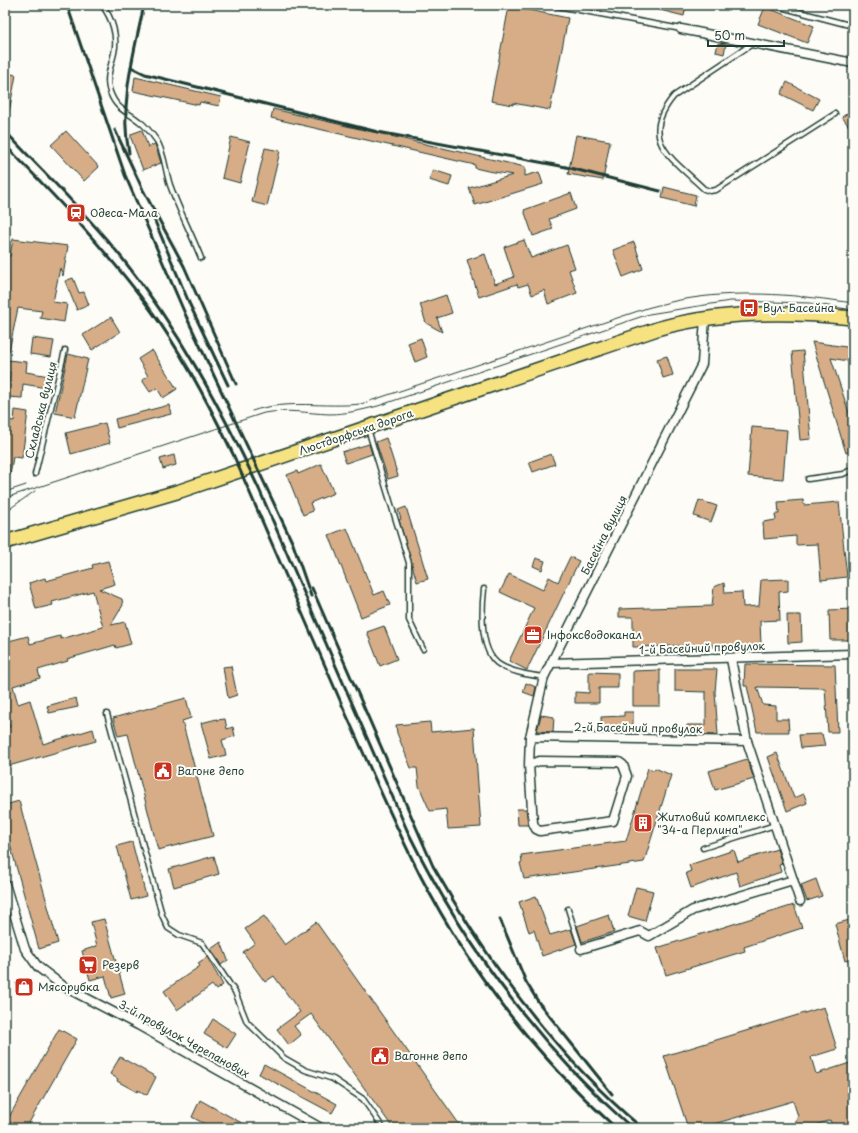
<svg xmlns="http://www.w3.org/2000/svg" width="858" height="1133" font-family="'Playpen Sans',sans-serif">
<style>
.building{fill:#d7ad88;stroke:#1f3d34}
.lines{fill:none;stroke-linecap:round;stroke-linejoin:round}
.service-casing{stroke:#1f3d34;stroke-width:7}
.minor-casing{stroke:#1f3d34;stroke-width:11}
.primary-casing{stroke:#1f3d34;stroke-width:16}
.service{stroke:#fdfcf7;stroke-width:4}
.minor{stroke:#fdfcf7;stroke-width:8}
.primary{stroke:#f7e281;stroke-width:13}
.tram{stroke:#1f3d34;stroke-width:1}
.rail{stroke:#1f3d34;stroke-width:3}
.labels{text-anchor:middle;stroke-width:4;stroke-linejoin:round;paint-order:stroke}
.poi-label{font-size:11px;fill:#1f3d34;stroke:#fdfcf7;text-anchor:start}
.street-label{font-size:11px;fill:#1f3d34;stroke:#fdfcf7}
</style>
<rect width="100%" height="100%" fill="#fdfcf7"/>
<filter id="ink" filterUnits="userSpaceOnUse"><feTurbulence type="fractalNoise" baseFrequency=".025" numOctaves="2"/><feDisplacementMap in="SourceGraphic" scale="8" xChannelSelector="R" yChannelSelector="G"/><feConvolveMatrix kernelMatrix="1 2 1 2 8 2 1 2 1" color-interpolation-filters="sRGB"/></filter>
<g filter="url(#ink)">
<!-- building -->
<g class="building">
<polygon points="653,5 686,5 684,16 652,8"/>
<polygon points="509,6 568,18 550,110 513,103 513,105 491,101"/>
<polygon points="765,7 814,26 807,43 758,24"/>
<polygon points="718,43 726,44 724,54 716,52"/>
<polygon points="7,73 16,75 9,112 5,112 5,84"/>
<polygon points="135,77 221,97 219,106 200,102 199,105 133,91"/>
<polygon points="787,82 819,99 813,110 781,94"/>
<polygon points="273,109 525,167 525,176 539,172 543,184 475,205 469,188 513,175 488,171 475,168 475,165 271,118"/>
<polygon points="849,112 853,118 853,132 842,117"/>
<polygon points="142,130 148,147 155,144 161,163 143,170 131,138 131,134"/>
<polygon points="66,131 99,167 84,181 51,145"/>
<polygon points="576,135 610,141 603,180 568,174"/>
<polygon points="231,137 250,142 240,183 222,178"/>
<polygon points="265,148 280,151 267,206 252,202"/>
<polygon points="433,170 452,176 449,186 429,180"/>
<polygon points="664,187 696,195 694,206 662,198"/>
<polygon points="571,193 576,209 549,219 553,229 533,236 524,210"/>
<polygon points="13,239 68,246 63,276 60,268 53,302 67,304 64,322 40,318 42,311 18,308 9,351 5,351 5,256 10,256"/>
<polygon points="524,240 531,258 567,245 575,268 569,270 577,293 548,304 544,290 532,295 528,284 518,287 517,284 479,297 467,260 485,254 495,284 514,277 504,247"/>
<polygon points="634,242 643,269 623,277 613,250"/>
<polygon points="73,278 79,293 84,292 89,305 77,310 65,281"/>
<polygon points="446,295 452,313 437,318 442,332 426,323 420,304"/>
<polygon points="111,317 120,332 92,350 83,335"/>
<polygon points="32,338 54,341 51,357 30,354"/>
<polygon points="421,338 427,357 415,362 408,343"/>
<polygon points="812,342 853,348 853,362 831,358 853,425 853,450 846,453"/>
<polygon points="152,350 177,389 163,398 157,388 150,392 142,380 148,376 138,359"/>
<polygon points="803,351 811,439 800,440 792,352"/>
<polygon points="68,354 88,359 75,417 55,413"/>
<polygon points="667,356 673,375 663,378 657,359"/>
<polygon points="7,360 27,362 26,372 49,376 47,388 23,384 22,398 8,397 10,372 5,372 5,362"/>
<polygon points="169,405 171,414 117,428 115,419"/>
<polygon points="15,410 28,412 22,458 13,457 10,475 5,474 7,420 14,421"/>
<polygon points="105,423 110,443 71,454 66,433"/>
<polygon points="752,427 787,430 783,479 748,476"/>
<polygon points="386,438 398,476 388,479 376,442"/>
<polygon points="369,444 372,454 346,463 342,452"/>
<polygon points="551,454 555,464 533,472 529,462"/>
<polygon points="174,455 176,465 163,469 160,459"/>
<polygon points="321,464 334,493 310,503 313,511 303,515 287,475 297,471 298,474"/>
<polygon points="699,500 717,506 711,522 694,516"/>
<polygon points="803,500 804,505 839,502 847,577 821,580 818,544 796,545 796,536 764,539 763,522 776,520 775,514 779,514 778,502"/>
<polygon points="406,507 428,579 417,582 399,520 401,519 398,510"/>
<polygon points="347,528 374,595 384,591 390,605 361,617 329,535"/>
<polygon points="570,557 579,561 527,670 509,661 534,608 500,592 509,574 543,590 549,577 558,582"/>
<polygon points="536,558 545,561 542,570 533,566"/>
<polygon points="108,561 115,584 99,589 122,599 123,605 111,625 125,622 131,644 116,648 115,645 67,659 68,661 38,670 40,678 13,686 18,704 30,700 43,744 93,729 96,741 5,767 5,728 10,727 5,712 5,642 28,636 30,644 60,636 61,639 103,627 93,591 52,602 53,605 36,609 29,583 45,578 46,581 93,568 92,565"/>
<polygon points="788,579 788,591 779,592 780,620 760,621 761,645 725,646 725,647 713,647 713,645 633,647 633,617 619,617 619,609 712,606 714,587 724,583 725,593 742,592 743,607 759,606 761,580"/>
<polygon points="853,609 853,640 830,640 829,610"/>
<polygon points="787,615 801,615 802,642 788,643"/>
<polygon points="384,626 397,659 380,666 367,632"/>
<polygon points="745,664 835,665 838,732 828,732 825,688 757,687 763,705 776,706 776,719 788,719 789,732 757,732 747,686 744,686"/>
<polygon points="231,666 237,695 228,698 223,667"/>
<polygon points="675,669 717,669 715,692 718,735 687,734 687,725 706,725 706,692 675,691"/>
<polygon points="660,670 660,706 633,706 633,671"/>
<polygon points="589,672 618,673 618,688 599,688 599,703 575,703 575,692 589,693"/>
<polygon points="526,683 536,687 534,696 523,692"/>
<polygon points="76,698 78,707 49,713 47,706"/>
<polygon points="186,698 191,718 182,721 213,836 158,850 128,734 118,736 113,718"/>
<polygon points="624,712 633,712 633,733 602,733 601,717 624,716"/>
<polygon points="541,715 554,717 553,732 537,731"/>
<polygon points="217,719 217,720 225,719 227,729 233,727 235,736 222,740 226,755 211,759 201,723"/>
<polygon points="430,722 431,732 474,728 481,827 448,829 446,809 430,811 419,786 417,768 411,768 397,733 396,725"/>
<polygon points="822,734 825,746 801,748 799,735"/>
<polygon points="777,753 794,798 804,794 807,803 787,811 768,757"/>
<polygon points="747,759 754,779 715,790 709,771"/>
<polygon points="648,768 654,770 655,768 671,775 644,862 524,879 520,863 522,862 521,855 626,841"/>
<polygon points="19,801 58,943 39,949 5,826 5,805"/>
<polygon points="517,809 526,809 528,825 518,825"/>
<polygon points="132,842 146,896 131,900 117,846"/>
<polygon points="777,849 782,864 779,865 781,872 740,886 736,872 691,888 686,873 691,871 689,865 734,850 738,862"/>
<polygon points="214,856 219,874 174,887 169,869"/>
<polygon points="816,879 822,896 807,901 801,885"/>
<polygon points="636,887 653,891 645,921 628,916"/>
<polygon points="536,896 550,935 571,929 576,944 542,956 534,930 529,932 519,902"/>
<polygon points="794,905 802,928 744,947 745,951 666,975 657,948"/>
<polygon points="609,915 614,932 582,942 577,926"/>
<polygon points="264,916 285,945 316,922 462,1128 393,1128 311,1014 294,1026 301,1035 289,1045 277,1029 300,1012 274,976 265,982 243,952 255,943 245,929"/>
<polygon points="104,919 125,994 111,998 105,976 90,980 82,951 97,946 91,922"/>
<polygon points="853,919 853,958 845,961 835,924"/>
<polygon points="221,942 228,960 221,965 211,949"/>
<polygon points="207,957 223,985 216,990 212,985 177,1010 164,991 200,966 198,963"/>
<polygon points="28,979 32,990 20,994 16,983"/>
<polygon points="824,1007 837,1049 811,1057 816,1074 853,1062 853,1128 833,1128 830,1120 808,1128 793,1128 798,1116 793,1101 700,1128 688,1128 664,1056"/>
<polygon points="213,1019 236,1034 227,1048 204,1034"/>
<polygon points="59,1029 77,1039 26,1128 5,1128 5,1124"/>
<polygon points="120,1057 156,1077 147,1095 138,1090 137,1092 117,1081 118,1079 110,1074"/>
<polygon points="264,1064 337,1104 332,1113 259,1074"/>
<polygon points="200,1100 216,1109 251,1128 212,1128 192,1117"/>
</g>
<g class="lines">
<defs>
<g id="service">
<path d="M 102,5 C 112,18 118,36 114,53 C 111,67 105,78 110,92 C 116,109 126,111 139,121 C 146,126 152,134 157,141 C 165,155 165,170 170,185 C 179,210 191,233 201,258"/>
<polyline points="552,5 681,29"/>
<polyline points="773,5 853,26"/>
<path d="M 752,44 L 674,96 C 637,140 673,159 704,189 L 710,191 L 716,190 L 835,114"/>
<polyline points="368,429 409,563 409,620 423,649"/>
<polyline points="35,474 65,350"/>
<polyline points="808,479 843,474 853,469"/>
<path d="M 484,589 C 482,608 479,648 497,663 C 509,672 529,675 544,677"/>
<polyline points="107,714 162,915 168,928 179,935 202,943 235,992 247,1022 284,1058 305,1070 333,1079 363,1099 383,1128"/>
<polyline points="703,848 775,825"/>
<polyline points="568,909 581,949"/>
</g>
<g id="minor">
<polyline points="681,29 853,63"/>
<polyline points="731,659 747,741 800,901"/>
<polyline points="551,663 853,654"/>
<polyline points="530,737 747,741"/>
<polyline points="529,765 539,761 619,762 623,765 627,776 613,821 540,831 536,829 533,823 529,765 530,737 544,677 702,364 705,318"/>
<polyline points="5,884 25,949 38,967 63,986 138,1025 321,1128"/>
<polyline points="581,949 640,931 649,936 693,910 793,880"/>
</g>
<path id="primary" d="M 5,542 L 180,491 L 660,328 C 722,311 789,311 853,318"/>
</defs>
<!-- service casing -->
<use href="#service" class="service-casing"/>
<!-- minor casing -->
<use href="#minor" class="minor-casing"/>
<!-- primary casing -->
<use href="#primary" class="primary-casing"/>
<!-- service -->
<use href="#service" class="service"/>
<!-- minor -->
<use href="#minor" class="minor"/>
<!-- primary -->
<use href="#primary" class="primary"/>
<!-- tram -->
<g class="tram">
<path d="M 252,411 C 287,399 324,408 361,404 L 647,308 C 662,304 677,300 692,298 C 745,290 800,295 853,303"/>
<polyline points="5,492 26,485"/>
<path d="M 5,498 L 264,413 C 289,409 305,413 329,414 C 346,414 362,410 378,406 L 649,314 L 730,301 L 810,303 L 853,310"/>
<polyline points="5,512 35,491"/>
</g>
<!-- rail -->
<g class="rail">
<polyline points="67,5 125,175 186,316 293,544 311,596"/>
<polyline points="131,67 145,74 378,132 566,167 660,191"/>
<polyline points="115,130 143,190 184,266 236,384"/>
<path d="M 5,131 C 44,173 86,213 122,258 C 178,328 221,408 259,489 L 407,830 C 463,944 537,1044 632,1128"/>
<path d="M 5,145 C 56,197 107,251 150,309 C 183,354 209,404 233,454 C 271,541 308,627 346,714 C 370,767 393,822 420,875 C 469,970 536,1056 616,1128"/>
<path d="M 129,153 C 119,104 134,53 144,5"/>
<polyline points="154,219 190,305 228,385"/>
<path d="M 312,588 L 433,866 C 488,963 556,1056 642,1128"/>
<polyline points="500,919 526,982 539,1003 612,1094"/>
</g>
</g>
</g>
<!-- icons -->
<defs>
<symbol id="station-square" viewBox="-11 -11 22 22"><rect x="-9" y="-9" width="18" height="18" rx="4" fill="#c8321e" stroke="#fdfcf7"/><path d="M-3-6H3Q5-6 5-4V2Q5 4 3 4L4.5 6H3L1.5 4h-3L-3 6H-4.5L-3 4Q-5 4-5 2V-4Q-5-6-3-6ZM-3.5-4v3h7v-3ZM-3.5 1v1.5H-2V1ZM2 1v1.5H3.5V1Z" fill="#fff"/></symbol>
<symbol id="bus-square" viewBox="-11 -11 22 22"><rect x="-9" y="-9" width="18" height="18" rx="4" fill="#c8321e" stroke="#fdfcf7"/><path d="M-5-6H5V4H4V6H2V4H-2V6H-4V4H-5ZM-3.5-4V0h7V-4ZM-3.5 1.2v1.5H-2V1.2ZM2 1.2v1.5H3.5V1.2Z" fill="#fff"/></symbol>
<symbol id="office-square" viewBox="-11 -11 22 22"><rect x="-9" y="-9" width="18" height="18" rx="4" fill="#c8321e" stroke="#fdfcf7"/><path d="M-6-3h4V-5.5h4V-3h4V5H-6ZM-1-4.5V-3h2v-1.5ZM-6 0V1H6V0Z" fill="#fff"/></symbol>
<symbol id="civic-square" viewBox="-11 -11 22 22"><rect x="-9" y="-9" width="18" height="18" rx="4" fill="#c8321e" stroke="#fdfcf7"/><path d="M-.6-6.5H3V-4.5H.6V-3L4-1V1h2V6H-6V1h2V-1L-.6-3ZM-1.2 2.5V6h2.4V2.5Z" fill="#fff"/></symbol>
<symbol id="building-square" viewBox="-11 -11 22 22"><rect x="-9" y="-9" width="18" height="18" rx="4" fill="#c8321e" stroke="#fdfcf7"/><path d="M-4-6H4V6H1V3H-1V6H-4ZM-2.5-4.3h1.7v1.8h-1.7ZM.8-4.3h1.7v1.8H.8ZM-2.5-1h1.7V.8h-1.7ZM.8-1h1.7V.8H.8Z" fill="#fff"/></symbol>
<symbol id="supermarket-square" viewBox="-11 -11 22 22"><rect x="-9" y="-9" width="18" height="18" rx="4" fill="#c8321e" stroke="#fdfcf7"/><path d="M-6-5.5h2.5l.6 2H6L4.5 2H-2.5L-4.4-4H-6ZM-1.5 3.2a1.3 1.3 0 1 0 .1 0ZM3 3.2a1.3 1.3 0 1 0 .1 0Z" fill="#fff"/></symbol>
<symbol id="shop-square" viewBox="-11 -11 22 22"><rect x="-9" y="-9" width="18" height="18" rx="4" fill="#c8321e" stroke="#fdfcf7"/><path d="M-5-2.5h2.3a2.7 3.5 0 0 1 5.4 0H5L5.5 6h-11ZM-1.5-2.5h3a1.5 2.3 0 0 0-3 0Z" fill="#fff"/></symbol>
</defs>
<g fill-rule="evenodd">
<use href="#station-square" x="65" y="202" width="22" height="22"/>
<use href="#bus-square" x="738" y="297" width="22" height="22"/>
<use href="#office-square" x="522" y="624" width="22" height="22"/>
<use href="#civic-square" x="152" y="760" width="22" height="22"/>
<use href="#building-square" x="632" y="812" width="22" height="22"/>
<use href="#supermarket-square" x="77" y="954" width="22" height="22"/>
<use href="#shop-square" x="13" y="976" width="22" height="22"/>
<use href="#civic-square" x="369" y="1045" width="22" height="22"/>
</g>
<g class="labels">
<!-- poi labels -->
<g class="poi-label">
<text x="90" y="217">Одеса-Мала</text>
<text x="763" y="312">Вул. Басейна</text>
<text x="547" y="639">Інфоксводоканал</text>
<text x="177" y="775">Вагоне депо</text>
<text x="657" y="821">Житловий комплекс<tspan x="657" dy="13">"34-а Перлина"</tspan></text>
<text x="102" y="969">Резерв</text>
<text x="38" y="991">Мясорубка</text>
<text x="394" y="1060">Вагонне депо</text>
</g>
<!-- street labels -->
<g class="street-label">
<text transform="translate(41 410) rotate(-76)" y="4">Складська вулиця</text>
<text transform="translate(356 432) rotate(-19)" y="4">Люстдорфська дорога</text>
<text transform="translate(604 535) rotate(-63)" y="4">Басейна вулиця</text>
<text transform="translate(702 648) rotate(-2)" y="4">1-й Басейний провулок</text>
<text transform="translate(638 728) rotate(1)" y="4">2-й Басейний провулок</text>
<text transform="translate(184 1039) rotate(29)" y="4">3-й провулок Черепанових</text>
</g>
</g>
<!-- margin -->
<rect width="858" height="1133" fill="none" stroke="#fdfcf7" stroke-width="20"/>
<rect x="10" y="10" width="838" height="1113" fill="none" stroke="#1f3d34" stroke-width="1.5" filter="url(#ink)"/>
<!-- scale -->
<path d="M708 40v6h76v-6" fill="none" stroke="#1f3d34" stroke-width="2"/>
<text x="714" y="40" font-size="12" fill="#1f3d34" stroke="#fdfcf7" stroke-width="3" paint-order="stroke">50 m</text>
</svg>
